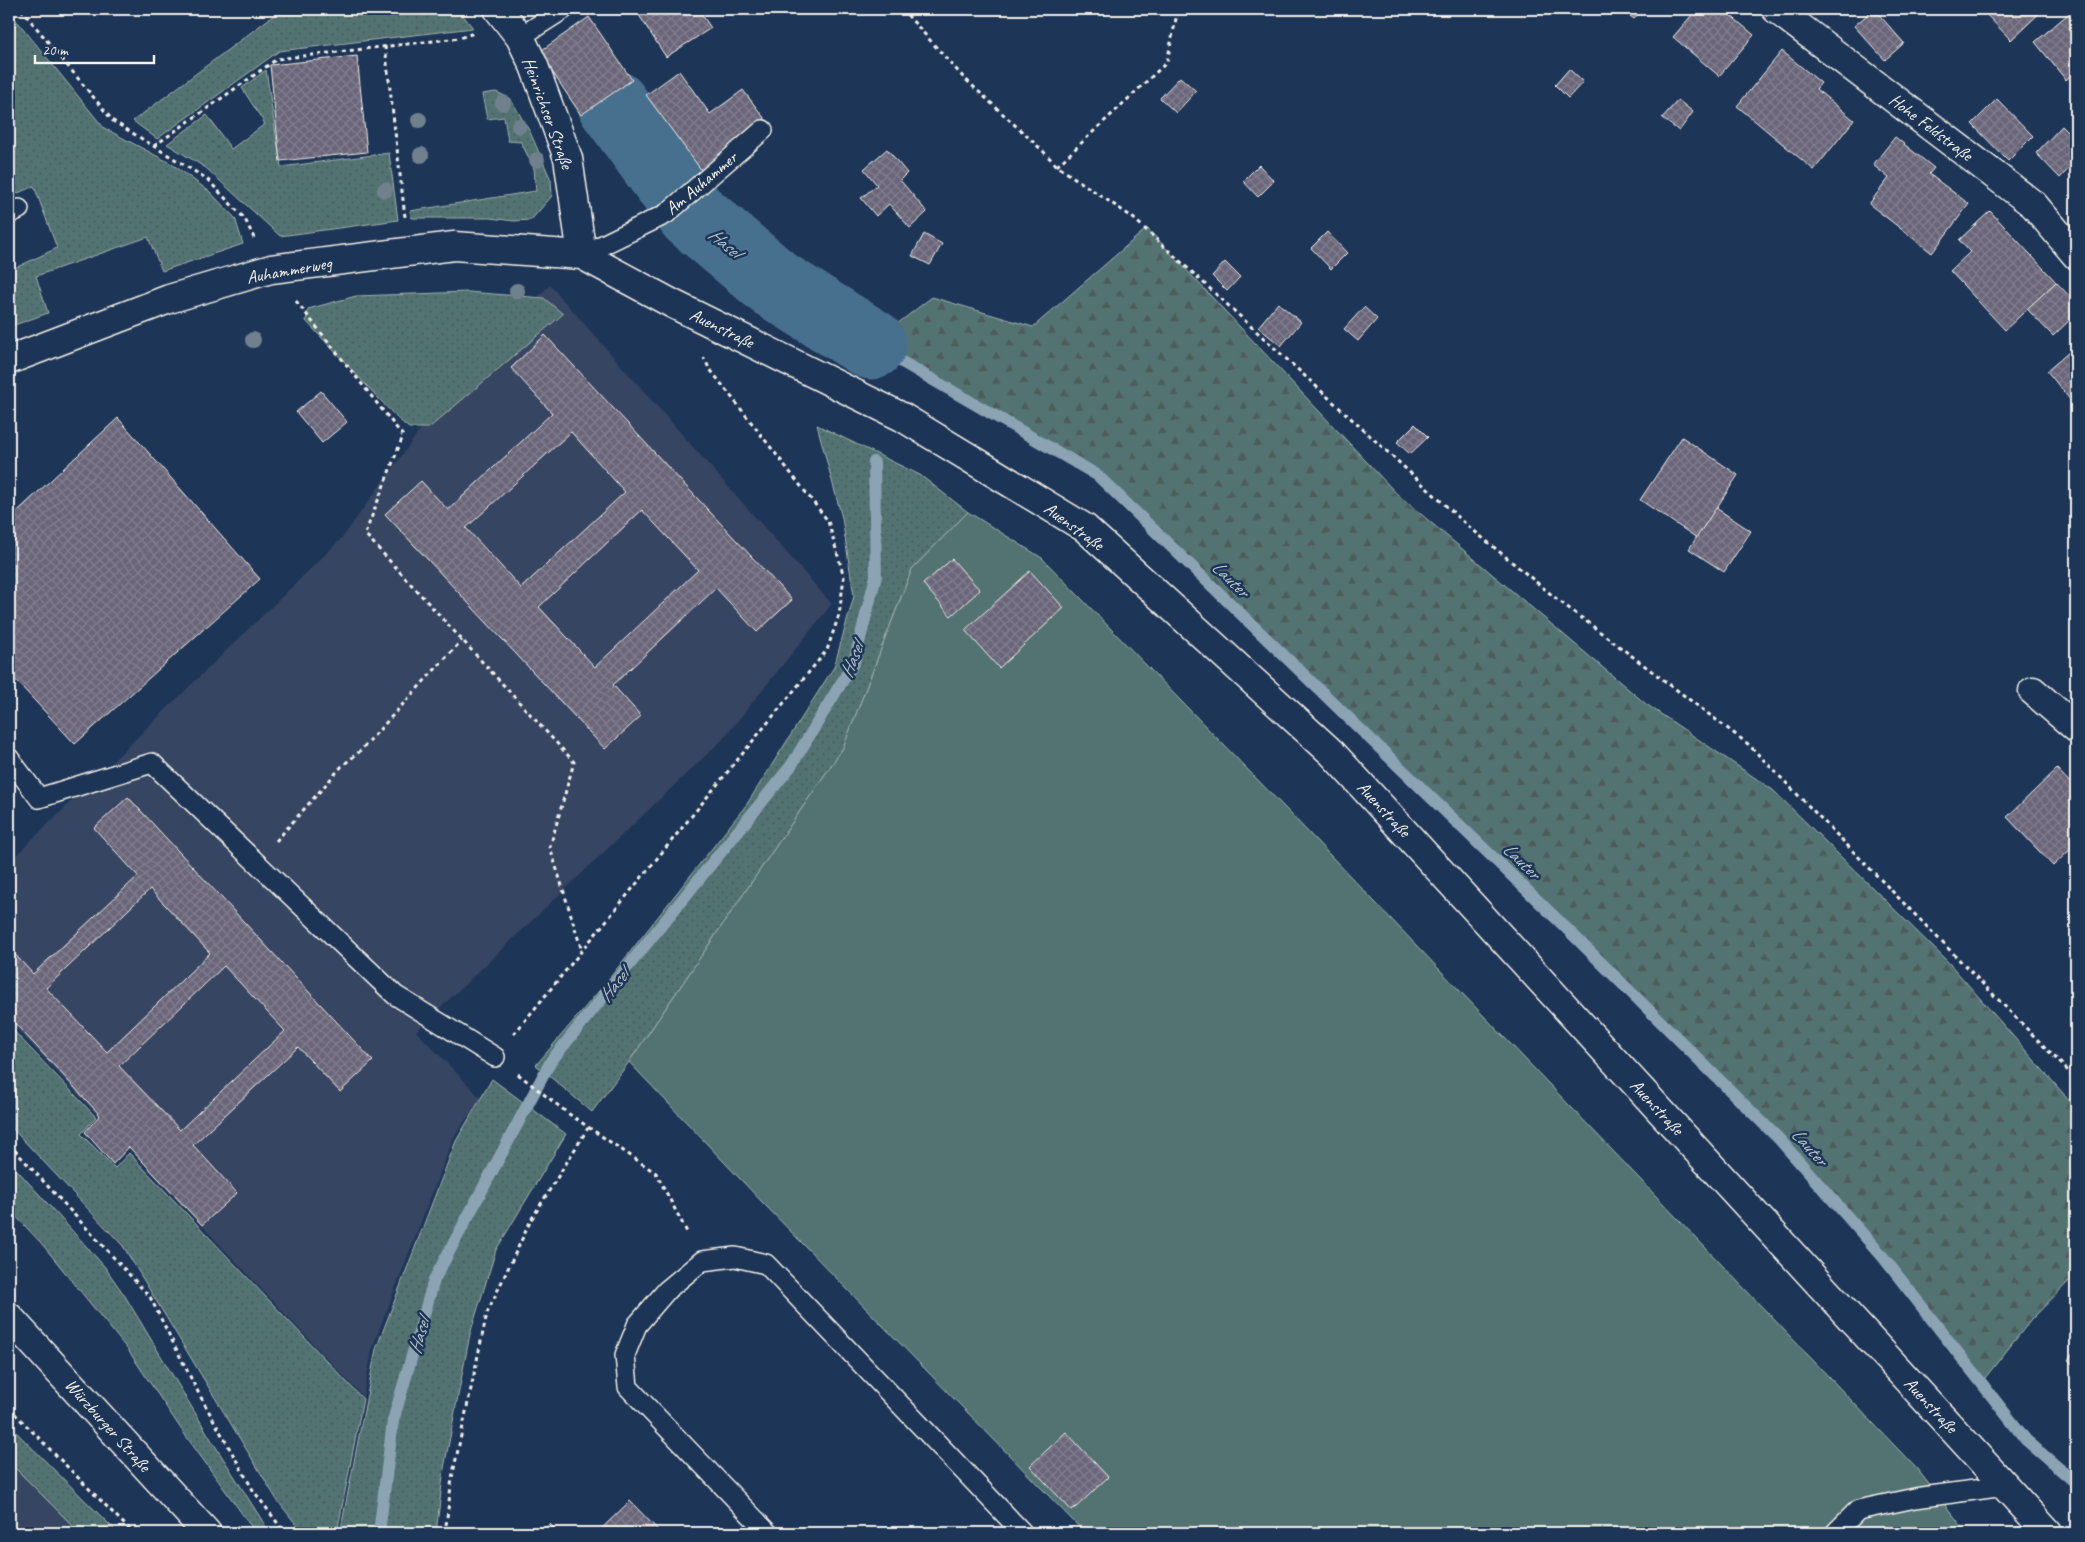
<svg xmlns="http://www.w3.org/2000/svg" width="2085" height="1542" font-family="Caveat,sans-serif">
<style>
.built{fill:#344462}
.grass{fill:url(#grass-dots);stroke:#a3b2ae}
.forest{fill:url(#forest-firs);stroke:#a3b2ae}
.pitch{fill:#527373;stroke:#a3b2ae}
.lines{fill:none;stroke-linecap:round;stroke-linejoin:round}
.stream{stroke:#8ca3b3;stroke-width:12}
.river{stroke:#476f8f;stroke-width:71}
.building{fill:url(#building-cross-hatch);stroke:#f4f1e8;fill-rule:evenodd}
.lane-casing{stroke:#f4f1e8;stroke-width:22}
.street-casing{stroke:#f4f1e8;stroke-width:31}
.secondary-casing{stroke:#f4f1e8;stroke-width:31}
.path{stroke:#f4f1e8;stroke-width:3;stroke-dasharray:4 4;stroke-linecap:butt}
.lane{stroke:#1d3557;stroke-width:19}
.street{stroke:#1d3557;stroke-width:28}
.secondary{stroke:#1d3557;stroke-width:28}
.tree{fill:#70818d}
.labels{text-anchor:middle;stroke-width:5;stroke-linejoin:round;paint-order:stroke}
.street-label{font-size:18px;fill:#f4f1e8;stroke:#1d3557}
.water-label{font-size:19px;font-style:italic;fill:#b7c4c9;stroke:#1d3557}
</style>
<defs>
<pattern id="grass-dots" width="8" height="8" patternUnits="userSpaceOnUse" patternTransform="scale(1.25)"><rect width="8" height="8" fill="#527373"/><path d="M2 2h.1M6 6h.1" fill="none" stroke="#4d5b5a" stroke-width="1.8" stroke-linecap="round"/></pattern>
<pattern id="forest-firs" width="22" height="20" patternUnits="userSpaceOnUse" patternTransform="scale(1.25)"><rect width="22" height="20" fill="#527373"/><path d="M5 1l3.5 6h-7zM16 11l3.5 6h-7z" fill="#4d5b5a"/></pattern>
<pattern id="building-cross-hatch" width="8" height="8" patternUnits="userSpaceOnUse" patternTransform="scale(1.25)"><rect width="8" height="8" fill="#6b667a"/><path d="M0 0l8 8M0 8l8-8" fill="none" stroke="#817c8d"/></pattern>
</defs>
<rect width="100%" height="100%" fill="#1d3557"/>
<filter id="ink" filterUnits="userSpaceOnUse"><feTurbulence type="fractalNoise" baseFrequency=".02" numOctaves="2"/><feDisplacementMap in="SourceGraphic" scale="10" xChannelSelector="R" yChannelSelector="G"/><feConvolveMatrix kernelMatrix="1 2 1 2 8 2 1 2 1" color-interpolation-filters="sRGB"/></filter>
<g filter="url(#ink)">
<!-- built -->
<g class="built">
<polygon points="550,285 832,604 722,740 416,1031 481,1098 454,1137 373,1346 363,1397 9,1021 9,862 342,538 464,369"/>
<polygon points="9,1452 90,1533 9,1533"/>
</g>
<!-- grass -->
<g class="grass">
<polygon points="282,9 458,9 473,28 279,51 157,139 133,121"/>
<polygon points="9,11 104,128 172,164 210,192 235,218 243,244 162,271 148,237 36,276 48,313 9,327 9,271 57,248 34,186 9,197"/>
<polygon points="266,70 281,167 389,153 398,220 280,236 206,168 167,144 207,115 231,149 265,124 242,88"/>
<polygon points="496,92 510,98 530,132 551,180 552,196 531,220 514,221 490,218 411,218 410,211 536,191 534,169 521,142 508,141 504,117 487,119 482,94"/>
<polygon points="468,292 544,298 563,314 429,428 409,428 397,418 306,321 308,309 356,296"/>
<polygon points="817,425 920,475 968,512 912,569 843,748 629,1062 592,1112 536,1065 604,985 747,804 834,667 854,596 842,518"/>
<polygon points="9,1026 96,1117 81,1134 115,1168 129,1153 363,1399 337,1533 302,1532 277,1500 123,1246 9,1125"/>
<polygon points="492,1079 566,1134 496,1250 470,1334 444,1468 436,1533 340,1533 376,1349 456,1141"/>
<polygon points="9,1161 104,1266 125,1296 209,1436 270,1533 256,1533 183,1432 128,1350 42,1244 9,1209"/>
<polygon points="9,1425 118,1533 80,1533 9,1462"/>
</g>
<!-- forest -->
<polygon class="forest" points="1147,228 1396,493 1646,704 1773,790 1949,963 2076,1108 2076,1274 2031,1320 1981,1383 1883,1257 1779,1139 1563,925 1097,475 871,344 932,297 1033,327"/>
<!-- pitch -->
<polygon class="pitch" points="968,512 1042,558 1287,810 1917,1469 1967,1533 1085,1533 762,1202 629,1062 843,748 912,569"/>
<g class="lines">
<!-- stream -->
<g class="stream">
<polyline points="871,344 1097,475 1563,925 1779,1139 1883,1257 2026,1440 2076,1483"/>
<polyline points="379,1533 393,1421 434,1280 551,1061 791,766 854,662 876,576 874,462"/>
</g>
<!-- river -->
<polyline class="river" points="613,105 692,214 775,284 871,344"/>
</g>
<!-- building -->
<g class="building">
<polygon points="635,9 698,9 711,28 666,57"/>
<polygon points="1621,9 1642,9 1634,19"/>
<polygon points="1697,9 1723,9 1754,35 1719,76 1673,37"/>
<polygon points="1874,9 1904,43 1885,60 1854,26"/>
<polygon points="1981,9 2044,9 2011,40"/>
<polygon points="2074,9 2076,9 2076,71 2066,80 2035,42"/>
<polygon points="589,17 632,80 581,115 539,52"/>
<polygon points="1782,51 1821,83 1816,89 1854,120 1814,170 1737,106"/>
<polygon points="357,56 367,152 280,161 270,65"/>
<polygon points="1569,69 1583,82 1568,98 1555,85"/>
<polygon points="679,71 710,114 743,90 768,123 702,171 646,95"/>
<polygon points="1180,77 1196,91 1176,113 1160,98"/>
<polygon points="1997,99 2033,136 2008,161 1972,124"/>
<polygon points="1678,100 1693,112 1679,131 1662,118"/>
<polygon points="2062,126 2076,140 2076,161 2060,178 2036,153"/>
<polygon points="1895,137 1934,168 1929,174 1969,204 1932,253 1869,204 1889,178 1873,165"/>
<polygon points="887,149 907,173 900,180 927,212 910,228 889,204 876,216 861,198 877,185 864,169"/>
<polygon points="1259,165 1274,181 1258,197 1243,181"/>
<polygon points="1990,211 2056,282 2005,330 1950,271 1970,252 1959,240"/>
<polygon points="1327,232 1347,253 1331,269 1311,248"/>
<polygon points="924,234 942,244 930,265 912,256"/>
<polygon points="1225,262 1240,277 1227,291 1212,276"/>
<polygon points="2056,282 2076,303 2076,314 2053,336 2027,309"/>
<polygon points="1278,303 1301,322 1281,346 1258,327"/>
<polygon points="1364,307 1377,319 1358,341 1344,329"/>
<path d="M 545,335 L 792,600 L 757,632 L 716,588 L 613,685 L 641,716 L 605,749 L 385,514 L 421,481 L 448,510 L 552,413 L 511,368 ZM 571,432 L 625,492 L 521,588 L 466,528 ZM 642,510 L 698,570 L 595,667 L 539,607 Z"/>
<polygon points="2076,346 2076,407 2047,371"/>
<polygon points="321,391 347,422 322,443 296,412"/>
<polygon points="118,418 260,579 75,744 9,673 9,519"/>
<polygon points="1415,424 1428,437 1410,454 1397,442"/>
<polygon points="1682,437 1738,475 1697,538 1640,500"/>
<polygon points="1716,508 1751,531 1724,572 1689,549"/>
<polygon points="952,559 980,590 951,616 923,584"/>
<polygon points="1030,571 1064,608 999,668 965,630"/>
<polygon points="2057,769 2076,789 2076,844 2053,866 2007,817"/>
<path d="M 128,797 L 373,1061 L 340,1092 L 298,1047 L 193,1145 L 237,1193 L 202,1225 L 129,1147 L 113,1164 L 85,1132 L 100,1115 L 9,1017 L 9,948 L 33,974 L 138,876 L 94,828 ZM 150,889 L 210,953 L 107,1052 L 46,988 ZM 224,966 L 285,1031 L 180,1130 L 119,1066 Z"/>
<polygon points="2076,1350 2076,1367 2068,1360"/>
<polygon points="1066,1432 1108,1477 1072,1511 1030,1466"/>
<polygon points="630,1501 661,1533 597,1533"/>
<polygon points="550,1524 559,1533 540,1533"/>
</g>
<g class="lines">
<defs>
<g id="lane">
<polyline points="520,37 564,9"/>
<polyline points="9,214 19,209"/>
<polyline points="582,255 666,214 763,130"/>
<polyline points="9,758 39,798 152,763 395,995 495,1057"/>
<polyline points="768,1533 628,1387 625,1355 637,1325 667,1290 702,1261 735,1257 766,1264 1023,1533"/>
<polyline points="1835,1533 1858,1510 1915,1498 2005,1486"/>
</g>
<g id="street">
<polyline points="498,9 520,37 534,66 568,158 582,255"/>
<polyline points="1776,9 2034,205 2076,255"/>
<polyline points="9,360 169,299 271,269 454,246 582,255 673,304 902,417 1085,528 1332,753 2048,1533"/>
<polyline points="2033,691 2076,728"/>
</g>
<polyline id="secondary" points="9,1317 207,1533"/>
</defs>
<!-- lane casing -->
<use href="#lane" class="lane-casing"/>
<!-- street casing -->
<use href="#street" class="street-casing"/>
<!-- secondary casing -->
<use href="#secondary" class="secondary-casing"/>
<!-- path -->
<g class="path">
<polyline points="21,9 113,121 207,179 245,219 254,238"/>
<polyline points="902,9 963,77 1043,151 1057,166 1132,217 1467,525 1558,600 1748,744 2076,1079"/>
<polyline points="385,46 405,217"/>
<polyline points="154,146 277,59 459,38 474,33"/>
<polyline points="1057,166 1167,62 1178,9"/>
<polyline points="296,301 403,436 365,534 574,762 550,847 582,951"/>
<polyline points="276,841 342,766 359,752 462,640"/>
<polyline points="514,1034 827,650 839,615 844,577 828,521 709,368 704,358"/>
<polyline points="518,1074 569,1114 656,1173 688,1234"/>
<polyline points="9,1144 150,1297 199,1394 253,1490 285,1533"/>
<polyline points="9,1408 133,1533"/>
<polyline points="445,1533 452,1478 487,1313 531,1220 588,1128"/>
</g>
<!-- lane -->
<use href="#lane" class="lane"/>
<!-- street -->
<use href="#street" class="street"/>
<!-- secondary -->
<use href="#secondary" class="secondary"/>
</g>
<!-- trees -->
<g class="tree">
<circle cx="503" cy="103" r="8"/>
<circle cx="419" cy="120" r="8"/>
<circle cx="519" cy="126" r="8"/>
<circle cx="421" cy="155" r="8"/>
<circle cx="537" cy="160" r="8"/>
<circle cx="385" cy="190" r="8"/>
<circle cx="517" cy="291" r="8"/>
<circle cx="253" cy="340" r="8"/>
</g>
</g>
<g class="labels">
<!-- street labels -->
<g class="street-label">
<text transform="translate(548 113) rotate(70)" y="6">Heinrichser Straße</text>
<text transform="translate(1931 127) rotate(37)" y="6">Hohe Feldstraße</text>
<text transform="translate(701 183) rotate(-40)" y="6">Am Auhammer</text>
<text transform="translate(289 270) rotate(-10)" y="6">Auhammerweg</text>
<text transform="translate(722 328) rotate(26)" y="6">Auenstraße</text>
<text transform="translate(1074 526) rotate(36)" y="6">Auenstraße</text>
<text transform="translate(1384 809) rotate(47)" y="6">Auenstraße</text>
<text transform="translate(1657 1107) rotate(47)" y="6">Auenstraße</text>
<text transform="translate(1931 1405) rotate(47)" y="6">Auenstraße</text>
<text transform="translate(108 1425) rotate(48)" y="6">Würzburger Straße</text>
</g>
<!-- water labels -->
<g class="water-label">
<text transform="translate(725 242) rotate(40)" y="7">Hasel</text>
<text transform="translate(1231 578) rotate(44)" y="7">Lauter</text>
<text transform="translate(851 660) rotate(-68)" y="7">Hasel</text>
<text transform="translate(1522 860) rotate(44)" y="7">Lauter</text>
<text transform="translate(613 985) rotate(-51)" y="7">Hasel</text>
<text transform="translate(1810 1146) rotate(48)" y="7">Lauter</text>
<text transform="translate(418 1336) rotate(-74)" y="7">Hasel</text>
</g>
</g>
<!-- margin -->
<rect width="2085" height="1542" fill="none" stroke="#1d3557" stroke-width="30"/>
<rect x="15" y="15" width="2055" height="1512" fill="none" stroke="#f4f1e8" stroke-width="2" filter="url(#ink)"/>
<!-- scale -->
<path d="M35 55v8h119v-8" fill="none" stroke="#f4f1e8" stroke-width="2.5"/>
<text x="42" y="55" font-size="15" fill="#f4f1e8" stroke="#1d3557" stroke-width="4" paint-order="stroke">20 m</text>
</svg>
